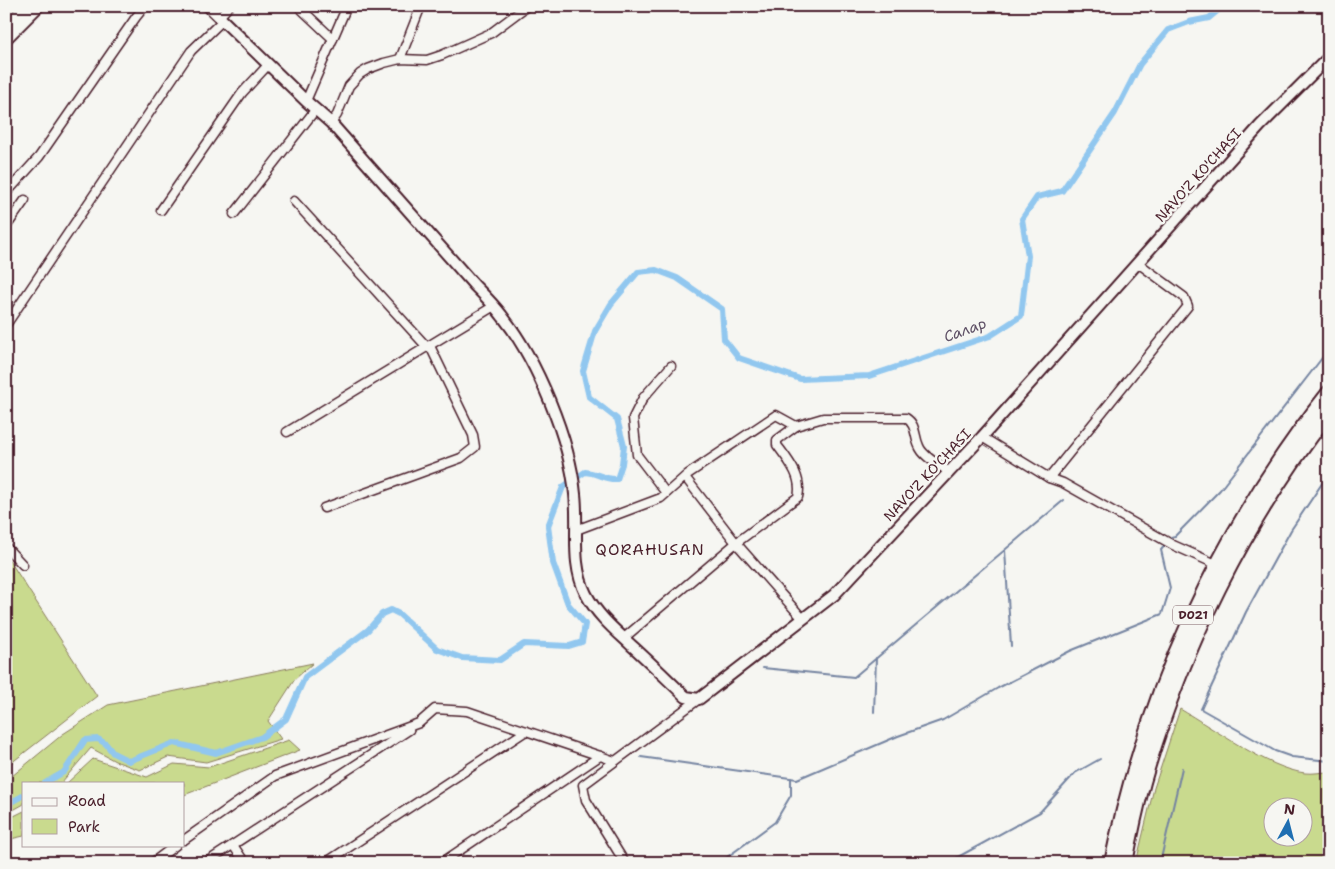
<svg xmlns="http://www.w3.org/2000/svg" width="1335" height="869" font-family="'Shantell Sans',sans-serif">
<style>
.green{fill:#c9da8e;stroke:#8a7c5c;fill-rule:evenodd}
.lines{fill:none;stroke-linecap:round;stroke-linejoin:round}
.stream{stroke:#7584a1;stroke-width:2}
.canal{stroke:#91c7ef;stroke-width:6}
.street-casing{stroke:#4a1f2b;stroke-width:11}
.secondary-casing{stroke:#4a1f2b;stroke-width:14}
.primary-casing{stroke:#4a1f2b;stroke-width:15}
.highway-casing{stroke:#4a1f2b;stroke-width:18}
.street{stroke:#f6f6f2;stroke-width:8}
.secondary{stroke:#f6f6f2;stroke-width:10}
.primary{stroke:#f6f6f2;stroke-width:11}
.highway{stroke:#f6f6f2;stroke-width:14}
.labels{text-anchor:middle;stroke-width:5;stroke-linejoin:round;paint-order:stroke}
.shield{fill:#f6f6f2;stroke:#7e6067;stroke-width:1}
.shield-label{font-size:12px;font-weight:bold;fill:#4a1f2b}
.street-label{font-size:14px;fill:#4a1f2b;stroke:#f6f6f2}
.water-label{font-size:15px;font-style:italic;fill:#5f5166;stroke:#f6f6f2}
.quarter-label{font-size:16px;letter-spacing:1px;fill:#4a1f2b;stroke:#f6f6f2}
</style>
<rect width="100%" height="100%" fill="#f6f6f2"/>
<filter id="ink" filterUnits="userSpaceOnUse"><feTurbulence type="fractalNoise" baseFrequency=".02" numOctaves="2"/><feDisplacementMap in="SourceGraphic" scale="10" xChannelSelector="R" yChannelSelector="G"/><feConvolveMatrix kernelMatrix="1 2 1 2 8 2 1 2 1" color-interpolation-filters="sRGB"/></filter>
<g filter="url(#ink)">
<!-- green -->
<g class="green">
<polygon points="6,555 97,696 6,767"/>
<polygon points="313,663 295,679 268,721 281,739 206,762 168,757 140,770 115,761 91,748 61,783 24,783 24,804 6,814 6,781 63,734 108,705"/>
<path d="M 1180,709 C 1213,728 1269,769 1305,773 C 1313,774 1321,772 1329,772 L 1329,863 L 1136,863 L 1154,788 ZM 1302,806 L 1302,836 L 1272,836 L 1272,806 Z"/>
<polygon points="289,740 300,750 184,795 184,783 67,783 93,759 147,777 174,764 209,767"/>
<polygon points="24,811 24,836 6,840 6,820"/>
</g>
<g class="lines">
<!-- stream -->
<g class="stream">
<polyline points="1329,473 1291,530 1246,612 1201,709 1275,751 1292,757 1329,761"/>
<polyline points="1169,540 1171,537 1175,536 1220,490 1329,349"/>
<polyline points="1005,550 1011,646"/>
<polyline points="763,668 854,677 1064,500"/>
<polyline points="874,712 876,658"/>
<polyline points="641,757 797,779 898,736 943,720 998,688 1070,651 1162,614 1170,588 1161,550 1166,544"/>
<polyline points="719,863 775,822 791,795 791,778"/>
<polyline points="947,863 1040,812 1075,773 1100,759"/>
<polyline points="1160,863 1182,768"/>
</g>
<!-- canal -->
<g class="canal">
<path d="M 45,783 L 64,772 L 85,740 L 98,739 L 106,744 L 113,753 L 129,761 L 174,743 L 216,753 L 262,737 L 286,719 L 305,677 L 368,630 L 382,614 L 391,610 L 399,614 L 437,649 L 462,658 L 500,660 L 524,644 L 569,646 L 582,642 L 585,624 L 568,604 L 553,563 L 548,526 L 563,487 L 585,472 C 599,473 604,480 617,479 L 622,464 L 624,446 L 617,419 L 589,397 L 583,371 L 595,331 L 611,304 L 638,272 L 656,270 L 677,278 L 722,309 L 724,339 L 739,358 L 800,379 L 869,376 L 990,336 L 1021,316 L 1028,256 L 1022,219 L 1037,197 L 1062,191 L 1115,113 L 1140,64 L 1168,30 L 1189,22 L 1209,18 L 1221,8 L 1220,6"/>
<polyline points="6,805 24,795"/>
</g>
<defs>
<g id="street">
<polyline points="298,6 333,39"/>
<polyline points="219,17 229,6"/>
<polyline points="400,59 421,6"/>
<polyline points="306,101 347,6"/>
<polyline points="331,123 337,115 349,86 360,74 368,69 384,63 400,59 427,60 442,55 491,33 527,6"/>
<polyline points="10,189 39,157 136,17 145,6"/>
<polyline points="294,201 427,347"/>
<polyline points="161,210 242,93 268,65"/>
<polyline points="234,214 316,109"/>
<polyline points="6,227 25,200"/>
<polyline points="6,325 191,51 222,21"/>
<polyline points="287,432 494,306"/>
<polyline points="982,437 1049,478 1063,483 1173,545 1218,565"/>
<polyline points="685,477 736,543 803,619"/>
<polyline points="1049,478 1188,306 1184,297 1138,263"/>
<polyline points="666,493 637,455 633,418 643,398 671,366"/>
<polyline points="324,508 461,458 475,447 473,435 430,346"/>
<path d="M 576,530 L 661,498 L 688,474 L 776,415 L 796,426 L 823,418 L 906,418 C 917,425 914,436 919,446 C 923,457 940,465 949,472"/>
<polyline points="6,547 23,565"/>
<path d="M 624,638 L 736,543 L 798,497 C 803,477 788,460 777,445 L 777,440 L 796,426"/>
<polyline points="184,840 275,776 419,723 435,709 467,711 615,761"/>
<polyline points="233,845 245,863"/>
<polyline points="152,863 176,845"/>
<polyline points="205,863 409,730"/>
<polyline points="325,863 526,731"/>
<polyline points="441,863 600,756"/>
<polyline points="625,863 586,800 583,785 699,699"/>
</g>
<path id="secondary" d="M 208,6 L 306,101 L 331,123 L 475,286 C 485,296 495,306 503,317 C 537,360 570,440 575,494 C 579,529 570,562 586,594 C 597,615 615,630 631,645 C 650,662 668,680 686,697 L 699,699 L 834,595 L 982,437 L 1260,126 L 1329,57"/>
<g id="primary">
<polyline points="6,26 26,6"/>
<polyline points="6,38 38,6"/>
</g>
<g id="highway">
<path d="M 1112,863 C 1146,693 1221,529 1329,393"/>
<path d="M 1125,863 C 1130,836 1136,808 1143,782 C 1181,649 1244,521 1329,412"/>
</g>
</defs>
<!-- street casing -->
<use href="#street" class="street-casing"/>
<!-- secondary casing -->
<use href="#secondary" class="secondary-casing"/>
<!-- primary casing -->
<use href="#primary" class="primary-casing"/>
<!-- highway casing -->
<use href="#highway" class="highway-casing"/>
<!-- street -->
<use href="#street" class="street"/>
<!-- secondary -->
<use href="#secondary" class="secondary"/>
<!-- primary -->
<use href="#primary" class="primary"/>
<!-- highway -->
<use href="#highway" class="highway"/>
</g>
</g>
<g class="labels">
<!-- shield labels -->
<rect class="shield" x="1173" y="605.5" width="40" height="19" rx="4"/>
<g class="shield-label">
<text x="1193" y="619">D021</text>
</g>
<!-- street labels -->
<g class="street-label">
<text transform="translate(1198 175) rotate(-48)" y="5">NAVO'Z KO'CHASI</text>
<text transform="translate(927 475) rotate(-47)" y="5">NAVO'Z KO'CHASI</text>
</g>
<!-- water labels -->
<g class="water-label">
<text transform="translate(965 330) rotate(-20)" y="5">Салар</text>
</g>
<!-- quarter labels -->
<g class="quarter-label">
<text x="650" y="555">QORAHUSAN</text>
</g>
</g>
<!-- margin -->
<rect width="1335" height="869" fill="none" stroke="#f6f6f2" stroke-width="25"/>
<rect x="12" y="12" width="1310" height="844" fill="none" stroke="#4a1f2b" stroke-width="2" filter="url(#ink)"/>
<!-- legend -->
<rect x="22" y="782" width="162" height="65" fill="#f6f6f2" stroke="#b1a0a2"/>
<rect x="32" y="798" width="25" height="8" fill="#f6f6f2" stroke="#b1a0a2"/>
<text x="68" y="806" font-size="15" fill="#4a1f2b">Road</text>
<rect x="32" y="819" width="25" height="15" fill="#c9da8e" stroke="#b1a0a2"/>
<text x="68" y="832" font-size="15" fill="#4a1f2b">Park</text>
<!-- north arrow -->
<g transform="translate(1288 822) rotate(7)"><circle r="24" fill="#f6f6f2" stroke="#b1a0a2"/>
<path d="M0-4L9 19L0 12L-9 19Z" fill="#1f6fb2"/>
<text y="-8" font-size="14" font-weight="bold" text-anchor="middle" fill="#4a1f2b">N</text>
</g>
</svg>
